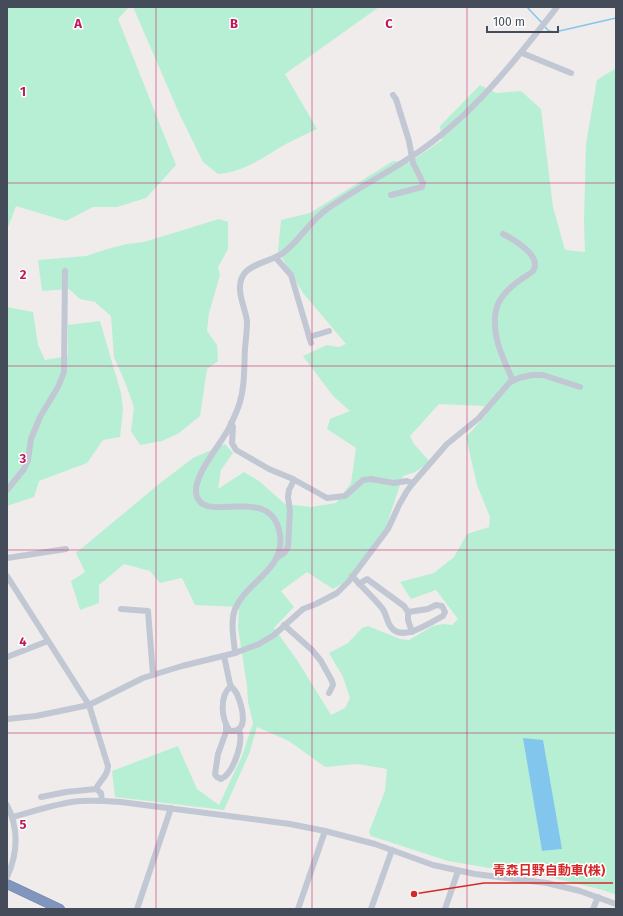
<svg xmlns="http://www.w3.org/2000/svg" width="623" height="916" font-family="'Fira Sans','Noto Sans JP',sans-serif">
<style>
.green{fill:#b7efd5;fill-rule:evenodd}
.water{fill:#83c6ed}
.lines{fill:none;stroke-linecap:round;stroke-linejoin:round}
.stream{stroke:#83c6ed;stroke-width:1.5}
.highway-casing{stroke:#6d80a8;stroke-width:10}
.minor{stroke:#c1c8d4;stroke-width:6}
.highway{stroke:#8195bd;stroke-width:9}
.grid{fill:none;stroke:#c2185b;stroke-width:1;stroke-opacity:0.55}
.grid-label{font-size:13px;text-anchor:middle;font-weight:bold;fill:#c2185b;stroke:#fff;stroke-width:3;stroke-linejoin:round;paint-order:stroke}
.leader{fill:none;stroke:#d62828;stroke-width:1.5}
.callout-dot{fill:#d62828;stroke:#fff;stroke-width:1.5}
.callout-label{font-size:13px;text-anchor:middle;font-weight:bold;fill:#d62828;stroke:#fff;stroke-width:3;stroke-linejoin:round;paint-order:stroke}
</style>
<rect width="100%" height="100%" fill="#efeceb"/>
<!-- green -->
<g class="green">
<polygon points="7,7 129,7 118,19 176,165 146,198 117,207 93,207 66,221 16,206 7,230"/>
<path d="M 133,7 L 379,7 L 285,74 L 317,129 C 306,134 296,139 286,144 C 263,157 245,172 218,174 L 203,162 L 179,113 Z"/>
<path d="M 616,68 L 616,895 L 603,890 L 533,873 L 495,869 L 448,861 L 371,836 L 369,832 L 385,791 L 387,769 L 358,764 L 325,767 L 289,741 L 257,727 L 249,754 L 224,810 L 115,797 L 112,771 L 178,746 L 197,789 L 219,805 L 242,756 L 253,723 L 248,702 L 247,686 L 238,628 L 239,607 L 195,605 L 182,578 L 160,583 L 150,571 L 124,564 L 99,585 L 99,603 L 80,610 L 71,581 L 85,572 L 76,553 L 159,484 L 193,458 L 225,444 L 233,453 L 221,470 L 218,489 L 244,472 L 259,481 L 285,504 L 311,507 L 336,503 L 351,483 L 356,448 L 327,429 L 330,419 L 350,411 L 333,396 L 303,356 L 327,345 L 339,347 L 346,344 L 303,293 L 278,251 L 281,220 L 310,213 L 393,161 L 409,163 L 442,140 L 440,126 L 480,85 L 496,93 L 521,91 L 541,109 L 553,207 L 565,250 L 585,252 L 584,223 L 586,144 L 597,80 ZM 439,404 L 484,406 L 487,414 L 466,437 L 477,485 L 490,517 L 489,527 L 467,534 L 454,557 L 434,573 L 400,582 L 411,599 L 436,590 L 458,619 L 452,625 L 443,624 L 433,626 L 409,640 L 400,639 L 368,626 L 362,628 L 348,643 L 329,653 L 343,677 L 350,698 L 345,708 L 331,715 L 297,660 L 274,628 L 294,607 L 281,591 L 307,572 L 333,589 L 343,583 L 361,565 L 386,527 L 403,476 L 415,472 L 430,462 L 414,444 L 410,436 ZM 524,738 L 562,849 L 561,849 L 542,851 Z"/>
<polygon points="219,219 228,222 228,249 218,267 220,275 209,313 207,331 217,345 218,361 207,369 200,416 179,433 162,441 140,445 131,431 134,407 125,382 114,357 111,316 95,302 80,299 69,289 42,291 38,260 86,256 104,250 127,244 144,242"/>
<polygon points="7,307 33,312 38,345 45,360 68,356 68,325 100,321 121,393 123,410 120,437 103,440 87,463 39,481 34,497 7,506"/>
</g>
<!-- water -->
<polygon class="water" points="523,738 543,740 562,849 542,851"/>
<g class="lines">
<!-- stream -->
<g class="stream">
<polyline points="527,7 542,23"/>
<polyline points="544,26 549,31 555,32 616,18"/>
</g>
<defs>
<polyline id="highway" points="7,884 60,909"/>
</defs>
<!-- highway casing -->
<use href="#highway" class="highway-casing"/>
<!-- minor -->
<g class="minor">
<polyline points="522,53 571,73"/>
<polyline points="391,195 422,187 423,183 413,163 409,141 396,99 393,95"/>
<path d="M 503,234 C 513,239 543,256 533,271 C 531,273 526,276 523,278 C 511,286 499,296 496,310 C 491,336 503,358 513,381"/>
<polyline points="276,258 291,275 311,343"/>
<polyline points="309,337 329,331"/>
<polyline points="231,423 233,427 232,443 236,450 269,469 293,479 327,498 345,496 363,480 371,479 394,483 407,481 413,483"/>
<polyline points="7,490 24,469 28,460 31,439 40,417 58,387 64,372 65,271"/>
<polyline points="278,557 284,553 288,547 290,511 288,497 289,490 294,480"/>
<polyline points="7,558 66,549"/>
<path d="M 7,576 L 89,705 L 108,766 C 108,776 100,780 96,789"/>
<path d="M 352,576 C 362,587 373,597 382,608 C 387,614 386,621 391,627 C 402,643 431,622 443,616 L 445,612 L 442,606 L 436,605 L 428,609 L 408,612"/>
<polyline points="359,584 367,579 404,606 408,612 408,620 412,632"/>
<polyline points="121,609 148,611 153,675"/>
<polyline points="284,625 312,650 321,661 332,681 333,685 329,693"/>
<path d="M 235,653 C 234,639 230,623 235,609 C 246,582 285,570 280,535 C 272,480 201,528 196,493 C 194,475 219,446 228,430 C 232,422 236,414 239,405 C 245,387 244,368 245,348 C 246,339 247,330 247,321 C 245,306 234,288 244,274 C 252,263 272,261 283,253 C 300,240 310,221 327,209 C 354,190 384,175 411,157 C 470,119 514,62 557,7"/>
<path d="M 224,656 C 226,665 228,675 230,684 C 232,688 235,690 237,694 C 242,706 250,733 230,731 C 221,719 219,696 231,686"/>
<polyline points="7,657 48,641"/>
<polyline points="7,719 36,716 89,705 143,678 182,666 235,653 259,644 274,635 303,609 316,604 337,593 349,581 388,529 399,505 407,491 413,483 447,444 479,418 510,382 519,378 532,375 543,375 580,387"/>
<path d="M 226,726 L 226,732 L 218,754 L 215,774 L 217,777 L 221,779 C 233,774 244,742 239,730"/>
<polyline points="41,797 66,792 96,789 101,793 102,801"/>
<path d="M 7,805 C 19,829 18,853 7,877"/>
<path d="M 13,817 C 35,811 57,803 80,801 C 93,800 107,801 121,802 L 290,824 L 325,831 L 375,844 L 433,865 L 475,874 L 547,883 L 580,891 L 616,904"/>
<polyline points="137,909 171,808"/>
<polyline points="298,909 325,831"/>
<polyline points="371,909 392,850"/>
<polyline points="445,909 458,871"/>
<polyline points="593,909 598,897"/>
</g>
<!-- highway -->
<use href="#highway" class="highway"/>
</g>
<!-- grid -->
<path class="grid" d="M 156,7 L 156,909M 312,7 L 312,909M 467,7 L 467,909M 7,183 L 616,183M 7,366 L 616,366M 7,550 L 616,550M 7,733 L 616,733"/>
<g class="grid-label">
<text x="78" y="28">A</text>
<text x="234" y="28">B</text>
<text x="389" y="28">C</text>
<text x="23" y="96">1</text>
<text x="23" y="279">2</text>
<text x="23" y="463">3</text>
<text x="23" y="646">4</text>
<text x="23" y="829">5</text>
</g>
<!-- callouts -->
<path class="leader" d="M414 894L484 883H613"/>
<circle class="callout-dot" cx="414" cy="894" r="4"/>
<g class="callout-label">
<text x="549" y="875">青森日野自動車(株)</text>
</g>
<!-- border -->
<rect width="623" height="916" fill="none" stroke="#444c59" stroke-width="16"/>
<!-- scale -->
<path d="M487 26v6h71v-6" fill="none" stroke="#444c59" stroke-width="2"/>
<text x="493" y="26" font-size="12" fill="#444c59" stroke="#ffffff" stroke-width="3" paint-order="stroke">100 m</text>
</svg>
